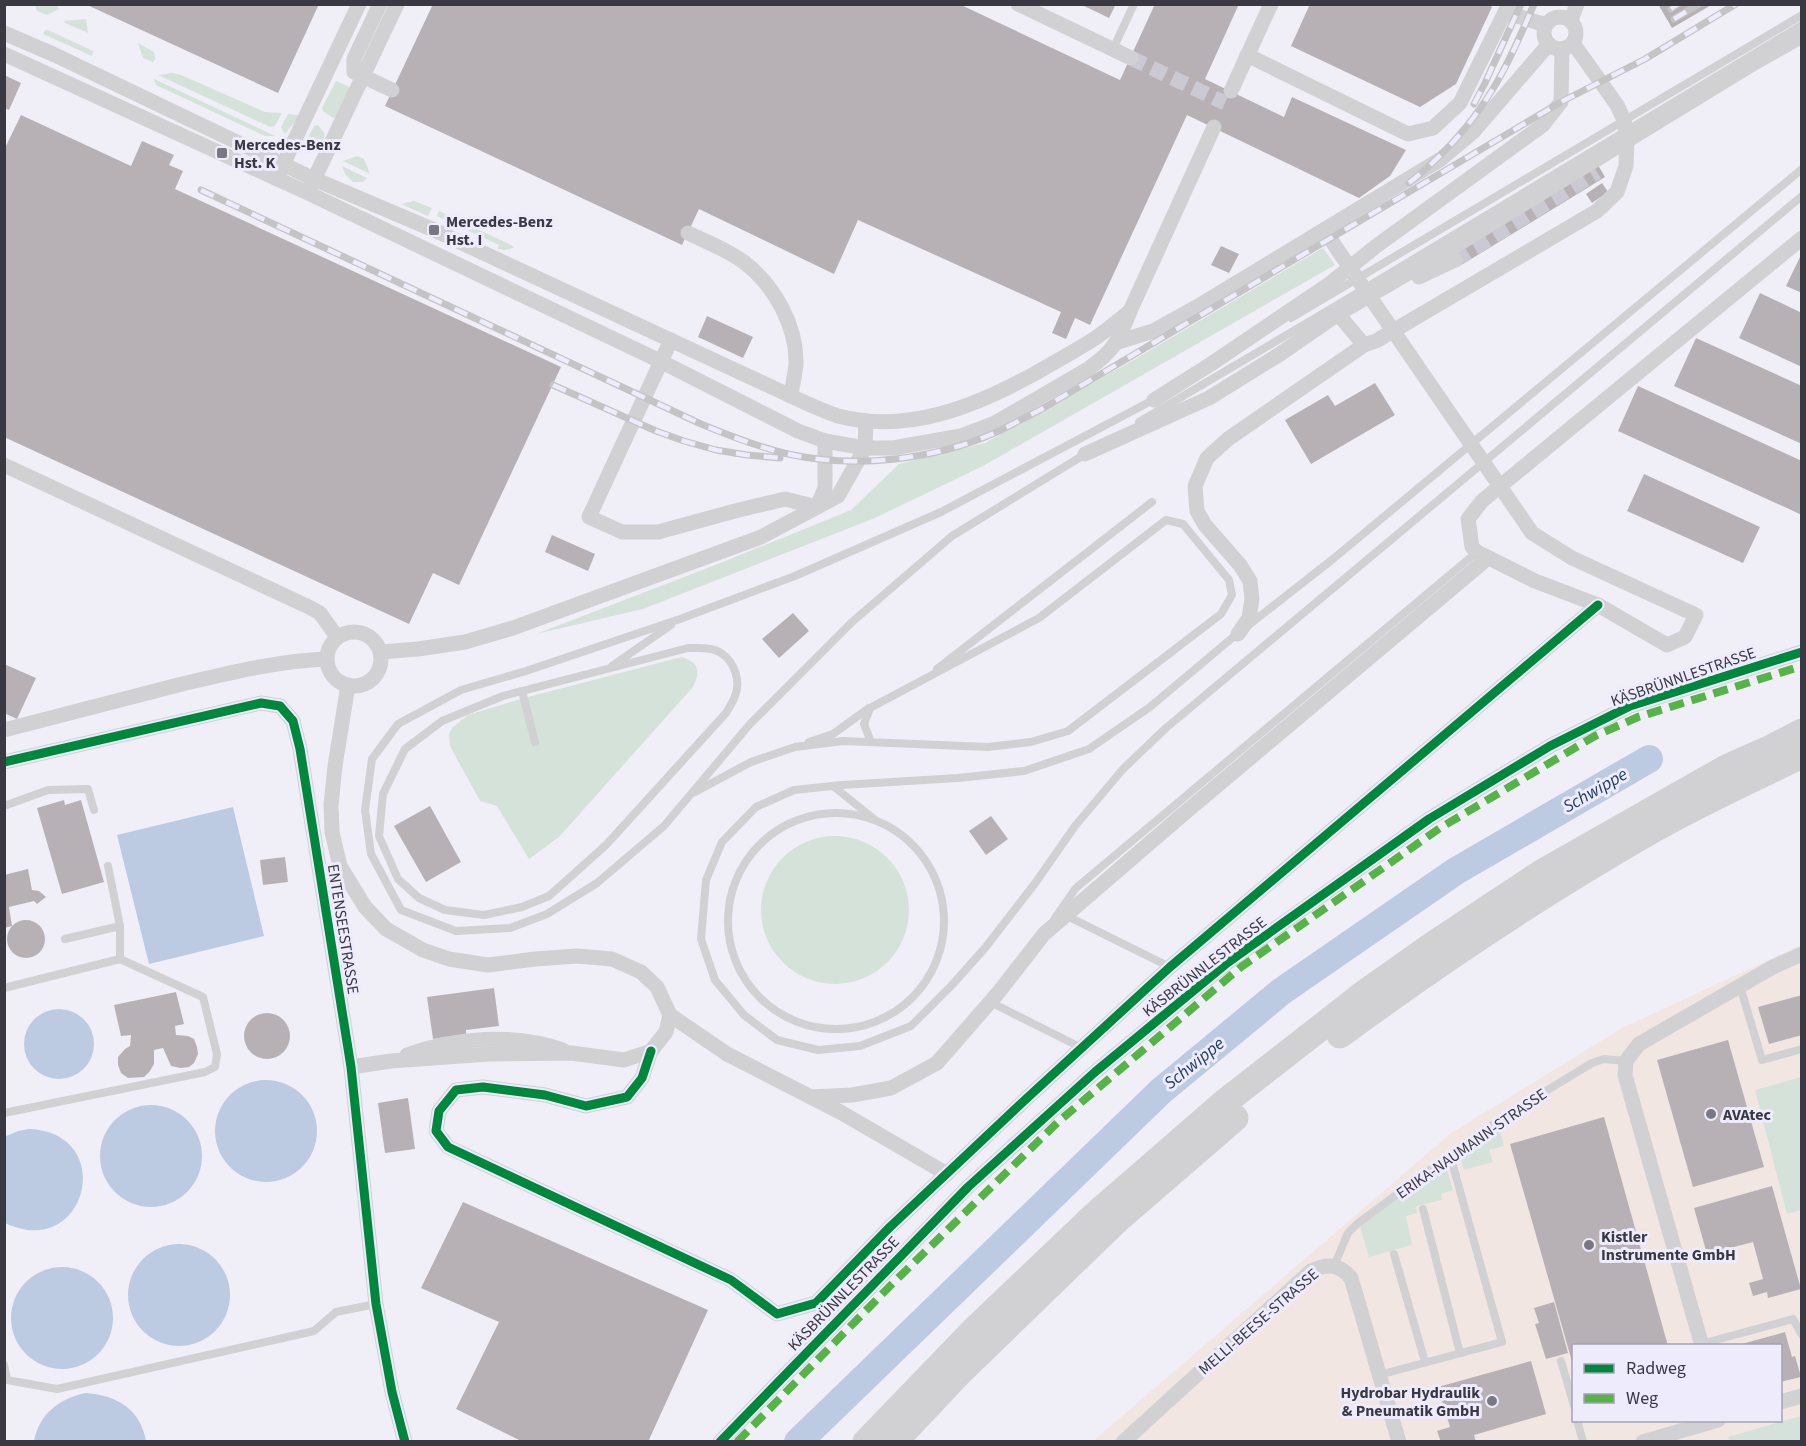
<svg xmlns="http://www.w3.org/2000/svg" width="1806" height="1446" font-family="'Source Sans 3',sans-serif">
<style>
.commercial{fill:#f2e6e3;fill-rule:evenodd}
.green{fill:#d4e2da}
.water{fill:#bdcbe2}
.lines{fill:none;stroke-linecap:round;stroke-linejoin:round}
.river{stroke:#bdcbe2;stroke-width:28}
.building{fill:#b7b1b5}
.minor-tunnel{stroke:#cbcad4;stroke-width:15;stroke-dasharray:15 8;stroke-linecap:butt}
.service{stroke:#d1d0d3;stroke-width:8}
.minor{stroke:#d1d0d3;stroke-width:15}
.motorway{stroke:#d1d0d3;stroke-width:27}
.rail-casing{stroke:#c4c4c6;stroke-width:7}
.rail{stroke:#edebfc;stroke-width:4.5;stroke-dasharray:14;stroke-linecap:butt}
.quiet{stroke:#56b347;stroke-width:8;stroke-dasharray:15 8;stroke-linecap:butt}
.cycleway-casing{stroke:#edebfc;stroke-width:13}
.cycleway{stroke:#00873e;stroke-width:9}
.poi-dot{fill:#797882;stroke:#edebfc;stroke-width:2}
.labels{text-anchor:middle;stroke-width:6;stroke-linejoin:round;paint-order:stroke}
.poi-label{font-size:16px;font-weight:bold;fill:#393843;stroke:#edebfc;text-anchor:start}
.street-label{font-size:16px;fill:#393843;stroke:#edebfc}
.water-label{font-size:18px;font-style:italic;fill:#213d64;stroke:#edebfc}
</style>
<rect width="100%" height="100%" fill="#f0eff8"/>
<!-- commercial -->
<path class="commercial" d="M 1801,945 L 1801,1441 L 1092,1442 L 1451,1133 L 1622,1028 ZM 1574,1346 L 1780,1346 L 1780,1420 L 1574,1420 Z"/>
<!-- green -->
<g class="green">
<polygon points="35,5 57,5 59,9 47,15 37,11"/>
<polygon points="86,19 88,33 65,23 64,21"/>
<polygon points="45,30 48,30 93,51 92,56 43,34"/>
<polygon points="138,43 154,52 155,59 153,62 143,58"/>
<polygon points="172,73 181,75 265,112 282,113 275,126 270,127 158,75"/>
<polygon points="154,80 154,79 275,136 265,136 156,85"/>
<polygon points="336,81 352,88 338,115 333,118 323,111 322,108"/>
<polygon points="288,114 298,115 298,118 285,134 281,127"/>
<polygon points="318,125 325,134 320,150 305,143 314,126"/>
<polygon points="357,156 364,159 370,174 343,161"/>
<polygon points="342,166 367,178 363,182 353,182 345,174"/>
<polygon points="414,201 432,208 428,216 401,204"/>
<polygon points="439,211 513,246 514,248 505,250 498,249 499,245 437,216"/>
<polygon points="1323,248 1335,265 983,466 875,518 643,609 536,634 723,562 851,510 899,464 985,443 1132,361"/>
<path d="M 681,657 C 699,662 701,671 693,687 L 559,837 L 529,859 L 497,806 L 480,801 L 450,746 L 449,734 L 452,728 L 468,715 L 517,700 Z"/>
<circle cx="835" cy="910" r="74"/>
<polygon points="1801,1077 1801,1210 1787,1214 1755,1090"/>
<polygon points="1499,1126 1504,1146 1489,1150 1493,1162 1464,1170 1459,1153"/>
<polygon points="1447,1170 1453,1190 1441,1194 1442,1200 1416,1206 1417,1213 1406,1216 1412,1245 1369,1257 1360,1227 1424,1179"/>
<polygon points="1801,1416 1801,1441 1729,1441 1728,1437"/>
</g>
<!-- water -->
<g class="water">
<polygon points="233,807 264,936 149,964 117,835"/>
<circle cx="59" cy="1044" r="35"/>
<circle cx="266" cy="1131" r="51"/>
<circle cx="151" cy="1156" r="51"/>
<path d="M 29,1129 C 119,1133 86,1262 5,1223 L 4,1137 L 18,1131 Z"/>
<circle cx="179" cy="1295" r="51"/>
<circle cx="62" cy="1318" r="51"/>
<path d="M 85,1393 C 117,1395 140,1409 146,1441 L 34,1441 C 39,1414 59,1399 85,1393 Z"/>
</g>
<g class="lines">
<!-- river -->
<polyline class="river" points="798,1442 1161,1091 1282,991 1456,871 1649,759"/>
</g>
<!-- building -->
<g class="building">
<polygon points="85,4 319,4 278,93"/>
<polygon points="433,4 959,4 1120,80 1155,4 1239,4 1205,79 1284,117 1292,97 1406,150 1390,176 1359,198 1187,115 1090,325 1075,318 1066,339 1052,333 1061,312 858,220 834,274 699,209 682,245 385,106"/>
<polygon points="1080,4 1116,4 1109,18"/>
<polygon points="1310,4 1487,4 1492,7 1456,84 1420,107 1291,46"/>
<polygon points="1658,4 1713,4 1672,28"/>
<polygon points="4,75 21,83 9,110 4,108"/>
<polygon points="21,115 131,166 142,141 174,155 169,165 183,171 175,189 561,367 459,585 433,573 409,624 4,437 4,150"/>
<polygon points="1598,165 1605,177 1463,264 1455,251"/>
<polygon points="1602,183 1608,192 1592,203 1586,194"/>
<polygon points="1221,246 1239,254 1229,273 1211,265"/>
<polygon points="1802,253 1802,293 1786,286"/>
<polygon points="1760,293 1802,313 1802,367 1739,338"/>
<polygon points="707,316 753,337 743,358 698,337"/>
<polygon points="1696,338 1802,386 1802,444 1674,386"/>
<polygon points="1375,383 1395,415 1311,464 1285,420 1328,395 1335,406"/>
<polygon points="1638,386 1802,461 1802,515 1618,431"/>
<polygon points="1644,474 1760,527 1743,563 1627,511"/>
<polygon points="552,535 595,554 588,571 545,552"/>
<polygon points="793,613 809,631 779,658 762,639"/>
<polygon points="4,664 36,678 17,719 4,713"/>
<polygon points="64,800 65,805 81,800 104,882 62,894 37,808"/>
<polygon points="430,806 461,862 426,882 394,826"/>
<polygon points="991,816 1008,839 986,855 969,831"/>
<polygon points="285,857 288,882 263,885 260,860"/>
<polygon points="28,869 32,890 39,891 46,897 37,904 34,901 9,907 12,926 4,928 4,875"/>
<circle cx="26" cy="939" r="19"/>
<polygon points="494,988 499,1026 466,1030 466,1034 433,1039 427,997"/>
<polygon points="176,992 184,1024 175,1026 176,1035 188,1036 194,1039 197,1047 198,1054 194,1063 189,1067 181,1068 171,1066 163,1048 154,1050 154,1064 150,1071 144,1077 128,1078 121,1073 118,1065 118,1057 125,1049 130,1046 131,1035 121,1036 114,1005"/>
<polygon points="1802,995 1802,1035 1769,1044 1758,1007"/>
<circle cx="267" cy="1036" r="23"/>
<polygon points="1728,1040 1764,1167 1693,1187 1657,1060"/>
<polygon points="408,1098 415,1149 385,1153 378,1103"/>
<polygon points="1604,1117 1668,1346 1574,1346 1573,1365 1510,1144"/>
<polygon points="1772,1186 1801,1289 1768,1298 1767,1292 1753,1296 1749,1283 1763,1279 1753,1242 1707,1254 1694,1208"/>
<polygon points="463,1202 708,1310 648,1442 523,1442 456,1409 499,1322 421,1288"/>
<polygon points="1554,1302 1568,1353 1546,1359 1535,1324 1539,1323 1534,1308"/>
<polygon points="1785,1332 1792,1357 1795,1356 1801,1377 1780,1382 1780,1346 1738,1345"/>
<polygon points="1531,1361 1546,1414 1474,1435 1476,1442 1441,1442 1437,1431 1450,1427 1438,1387"/>
</g>
<g class="lines">
<!-- minor-tunnel -->
<g class="minor-tunnel">
<polyline points="1131,58 1225,103"/>
<polyline points="1455,260 1597,172"/>
</g>
<!-- service -->
<g class="service">
<polyline points="1113,49 1134,4"/>
<polyline points="1291,318 1802,15"/>
<polyline points="1139,422 1334,307 1802,25"/>
<polyline points="1087,453 952,536 852,622 750,724 664,826 597,883 547,914 510,928 456,931 401,910 371,854 365,810 372,759 398,724 461,690 526,671 680,619 795,576 941,512 1155,399"/>
<polyline points="1250,624 1333,559 1802,169"/>
<polyline points="1238,633 1150,707 1089,749 1024,771 958,778 842,785 794,790 756,807 722,842 706,880 701,939 715,980 744,1015 777,1040 818,1050 860,1046 911,1026 952,985 985,948 1036,882 1075,826 1123,769 1166,728 1802,196"/>
<path d="M 688,648 C 699,648 712,647 721,653 C 735,662 741,682 735,696 C 733,702 729,708 726,713 L 606,845 L 549,896 L 522,907 L 484,915 L 445,910 L 419,898 L 398,879 L 379,836 L 383,794 L 405,749 L 442,721 L 503,696 Z"/>
<polyline points="612,666 671,625"/>
<polyline points="937,669 1152,502"/>
<polyline points="522,691 535,742"/>
<polyline points="809,742 833,734 869,708"/>
<polyline points="833,786 874,819"/>
<polyline points="695,792 751,762 795,747 843,741 988,747 1031,742 1068,731 1221,614 1232,595 1229,580 1183,524 1166,520 1039,618 870,708 864,724 871,742"/>
<polyline points="4,806 48,790 88,789 94,810"/>
<circle cx="836" cy="921" r="108"/>
<polyline points="108,866 120,926 120,959"/>
<polyline points="1065,915 1170,967"/>
<polyline points="1055,918 1076,888 1477,552"/>
<polyline points="65,939 120,926"/>
<polyline points="1740,986 1762,1060 1802,1049"/>
<polyline points="4,988 120,959 203,997 217,1054 215,1067 205,1072 4,1113"/>
<polyline points="990,1002 1082,1048"/>
<polyline points="1423,1209 1460,1353"/>
<polyline points="1394,1254 1425,1362"/>
<polyline points="1334,1266 1348,1233 1357,1224 1473,1138 1513,1111 1592,1063 1604,1059 1626,1061"/>
<polyline points="1701,1344 1793,1319 1802,1335"/>
<polyline points="1561,1361 1574,1406"/>
<polyline points="4,1365 7,1380 57,1389 314,1331 336,1312 376,1304"/>
<polyline points="1379,1375 1502,1342 1450,1155"/>
<polyline points="1577,1420 1583,1442"/>
</g>
<!-- minor -->
<g class="minor">
<polyline points="380,4 354,59 354,72 392,90"/>
<polyline points="1018,4 1131,58"/>
<polyline points="1505,12 1546,25"/>
<circle cx="1560" cy="33" r="16"/>
<polyline points="1571,20 1577,4"/>
<path d="M 4,33 L 55,55 L 314,179 L 434,230 L 808,404 C 818,408 828,413 838,416 C 907,434 974,407 1034,374 C 1055,362 1077,350 1097,337 C 1108,329 1119,320 1130,311"/>
<path d="M 4,54 L 308,193 L 660,361 L 798,431 L 825,441 L 865,448 L 893,448 L 961,436 L 995,423 L 1088,369 C 1115,350 1118,341 1130,311 L 1214,127"/>
<polyline points="1247,55 1408,134 1433,128 1460,103 1509,4"/>
<polyline points="1231,91 1271,4"/>
<polyline points="279,173 359,4"/>
<polyline points="310,188 397,4"/>
<polyline points="1325,230 1337,249 1532,533 1572,558 1696,615 1685,637 1667,645 1598,605 1535,581 1477,552 1472,547 1468,519 1482,501 1802,238"/>
<path d="M 688,233 C 707,242 728,250 745,263 C 775,286 797,327 796,364 C 795,375 792,386 791,396"/>
<polyline points="1419,277 1455,260"/>
<polyline points="1338,314 1364,345 1376,341 1597,211 1617,192 1626,166 1627,138 1624,120 1617,105 1573,43"/>
<polyline points="671,340 589,517 622,532 658,532 735,511 785,499 817,507 825,488 825,441"/>
<polyline points="1118,342 1153,331 1200,305 1441,159 1473,132 1549,44"/>
<polyline points="1154,400 1211,364 1328,285 1375,247 1543,125 1561,102 1562,49"/>
<polyline points="1085,454 1209,398 1280,354 1338,314 1460,243 1749,66 1802,36"/>
<polyline points="4,465 309,607 320,613 337,637"/>
<circle cx="354" cy="659" r="27"/>
<polyline points="1238,634 1249,618 1252,599 1250,581 1240,565 1205,525 1197,511 1195,486 1207,458 1228,439 1364,345"/>
<polyline points="381,652 418,649 465,642 513,628 761,537 838,496 865,448 866,421"/>
<polyline points="348,685 335,766 331,805 332,832 340,866 365,907 386,929 423,950 449,959 488,965 535,959 577,956 612,959 641,972 657,987 670,1015 666,1032 651,1051 624,1060 571,1053 489,1054 391,1061 351,1067"/>
<path d="M 4,730 C 64,714 123,699 182,684 C 230,673 277,661 326,659"/>
<polyline points="4,762 261,703 280,706 293,721 300,749 351,1067 376,1304 392,1392 405,1442"/>
<polyline points="670,1015 727,1054 842,1113 947,1174"/>
<polyline points="651,1051 642,1078 627,1097 586,1106 545,1095 483,1087 456,1090 439,1111 436,1131 448,1147 731,1280 777,1314 816,1303 890,1227 1026,1099 1170,967 1598,605"/>
<path d="M 407,1055 C 455,1037 514,1033 563,1050"/>
<polyline points="811,1097 852,1095 891,1088 937,1063 998,993 1044,934 1181,816 1488,558"/>
<polyline points="1702,1346 1625,1075 1626,1061 1639,1044 1773,967 1802,954"/>
<polyline points="1780,1402 1802,1396"/>
<polyline points="720,1442 968,1187 1095,1072 1227,963 1429,819 1550,746 1630,706 1802,652"/>
<path d="M 1123,1442 L 1311,1271 C 1328,1263 1339,1264 1351,1278 L 1399,1442"/>
<polyline points="1643,1442 1718,1420"/>
</g>
<!-- motorway -->
<g class="motorway">
<path d="M 1340,1035 C 1439,962 1541,894 1647,833 C 1697,804 1750,780 1802,755"/>
<polyline points="866,1442 973,1331 1096,1214 1225,1102 1366,992 1434,944 1543,872 1728,767 1771,748 1802,732"/>
<polyline points="894,1442 960,1372 1117,1220 1235,1118"/>
</g>
<defs>
<g id="rail">
<polyline points="1671,9 1678,4"/>
<polyline points="1674,19 1699,4"/>
<polyline points="1474,104 1485,83 1521,4"/>
<path d="M 1409,183 C 1443,156 1472,124 1494,87 C 1510,61 1522,32 1534,4"/>
<path d="M 201,190 L 701,424 C 730,436 758,447 788,454 C 857,469 935,460 999,431 C 1013,424 1026,417 1040,410 L 1561,102 L 1645,59 L 1736,4"/>
<polyline points="553,385 656,431 684,441 716,450 747,455 780,458"/>
</g>
</defs>
<!-- rail casing -->
<use href="#rail" class="rail-casing"/>
<!-- rail -->
<use href="#rail" class="rail"/>
<!-- quiet -->
<polyline class="quiet" points="737,1442 890,1286 1058,1122 1241,967 1440,828 1595,736 1638,717 1802,666"/>
<defs>
<g id="cycleway">
<polyline points="4,762 261,703 280,706 293,721 300,749 351,1067 376,1304 392,1392 405,1442"/>
<polyline points="651,1051 642,1078 627,1097 586,1106 545,1095 483,1087 456,1090 439,1111 436,1131 448,1147 731,1280 777,1314 816,1303 890,1227 1026,1099 1170,967 1598,605"/>
<polyline points="720,1442 968,1187 1095,1072 1227,963 1429,819 1550,746 1630,706 1802,652"/>
</g>
</defs>
<!-- cycleway casing -->
<use href="#cycleway" class="cycleway-casing"/>
<!-- cycleway -->
<use href="#cycleway" class="cycleway"/>
</g>
<!-- markers -->
<g class="poi-dot">
<rect x="216" y="147" width="12" height="12" rx="3"/>
<rect x="428" y="224" width="12" height="12" rx="3"/>
<circle cx="1711" cy="1114" r="6"/>
<circle cx="1589" cy="1245" r="6"/>
<circle cx="1492" cy="1401" r="6"/>
</g>
<g class="labels">
<!-- poi labels -->
<g class="poi-label">
<text x="234" y="150">Mercedes-Benz<tspan x="234" dy="18">Hst. K</tspan></text>
<text x="446" y="227">Mercedes-Benz<tspan x="446" dy="18">Hst. I</tspan></text>
<text x="1723" y="1120">AVAtec</text>
<text x="1601" y="1242">Kistler<tspan x="1601" dy="18">Instrumente GmbH</tspan></text>
<text x="1480" y="1398" text-anchor="end">Hydrobar Hydraulik<tspan x="1480" dy="18">&amp; Pneumatik GmbH</tspan></text>
</g>
<!-- street labels -->
<g class="street-label">
<text transform="translate(1683 676) rotate(-19)" y="6">KÄSBRÜNNLESTRASSE</text>
<text transform="translate(344 929) rotate(81)" y="6">ENTENSEESTRASSE</text>
<text transform="translate(1204 966) rotate(-38)" y="6">KÄSBRÜNNLESTRASSE</text>
<text transform="translate(1471 1143) rotate(-35)" y="6">ERIKA-NAUMANN-STRASSE</text>
<text transform="translate(843 1293) rotate(-46)" y="6">KÄSBRÜNNLESTRASSE</text>
<text transform="translate(1258 1321) rotate(-41)" y="6">MELLI-BEESE-STRASSE</text>
</g>
<!-- water labels -->
<g class="water-label">
<text transform="translate(1595 790) rotate(-30)" y="6">Schwippe</text>
<text transform="translate(1194 1063) rotate(-39)" y="6">Schwippe</text>
</g>
</g>
<!-- border -->
<rect width="1806" height="1446" fill="none" stroke="#393843" stroke-width="12"/>
<!-- legend -->
<rect x="1572" y="1344" width="210" height="78" fill="#edebfc" stroke="#a5a3b2" stroke-width="1.5"/>
<rect x="1584" y="1364" width="30" height="9" fill="#00873e" stroke="#a5a3b2" stroke-width="1.5"/>
<text x="1626" y="1374" font-size="18" fill="#393843">Radweg</text>
<rect x="1584" y="1394" width="30" height="9" fill="#56b347" stroke="#a5a3b2" stroke-width="1.5"/>
<text x="1626" y="1404" font-size="18" fill="#393843">Weg</text>
</svg>
